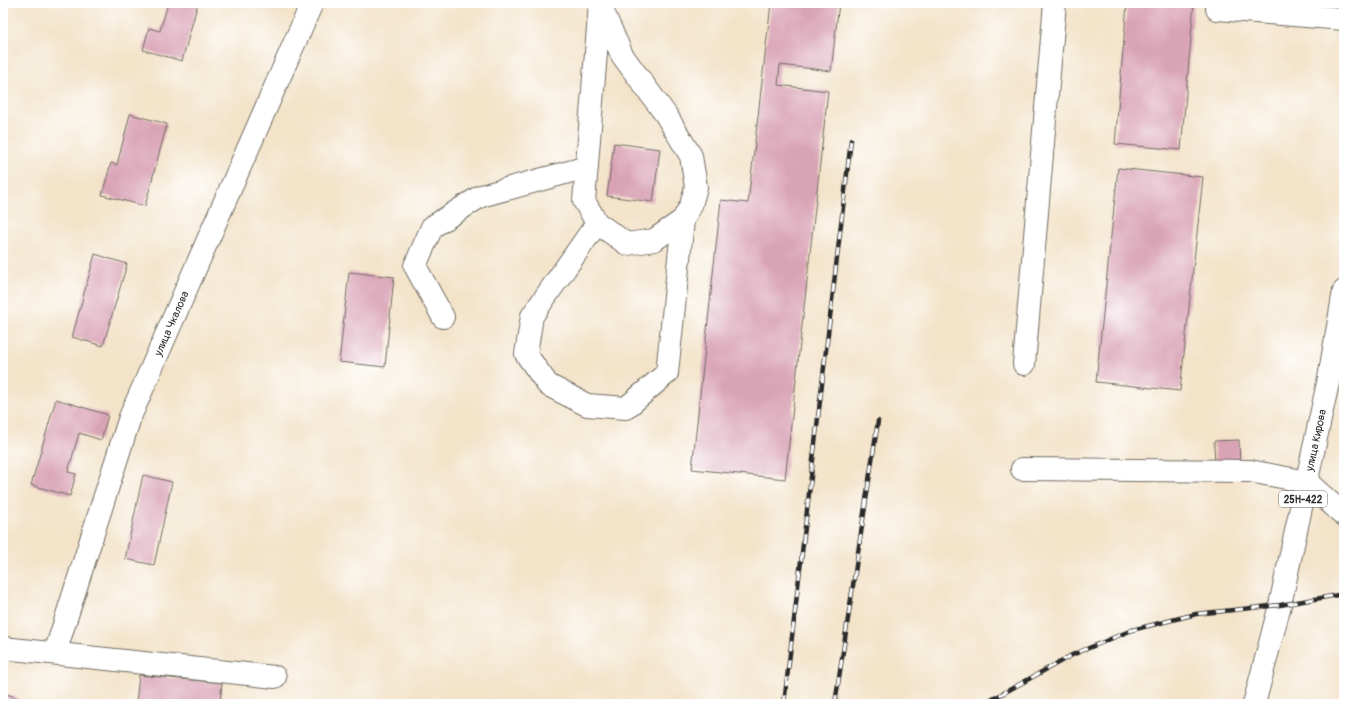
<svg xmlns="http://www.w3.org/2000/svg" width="1347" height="707" font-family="Pangolin,sans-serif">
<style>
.building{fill:#d9a3b6}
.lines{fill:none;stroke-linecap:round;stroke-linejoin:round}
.minor-casing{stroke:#716b62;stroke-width:24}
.major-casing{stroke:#716b62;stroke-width:24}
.minor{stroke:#fff;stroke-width:22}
.major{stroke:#fff;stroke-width:22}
.rail-casing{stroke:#2b2b2b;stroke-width:4.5}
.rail{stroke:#fff;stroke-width:3;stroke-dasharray:9;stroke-linecap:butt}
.labels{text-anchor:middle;stroke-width:3;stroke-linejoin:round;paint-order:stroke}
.shield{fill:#fff;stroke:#6b6b6b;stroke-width:1}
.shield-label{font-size:10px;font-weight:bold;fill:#2b2b2b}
.street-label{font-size:11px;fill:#2b2b2b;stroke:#fff}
</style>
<rect width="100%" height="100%" fill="#fff"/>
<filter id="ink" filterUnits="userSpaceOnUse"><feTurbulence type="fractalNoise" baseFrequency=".025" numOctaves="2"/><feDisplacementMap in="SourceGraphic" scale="8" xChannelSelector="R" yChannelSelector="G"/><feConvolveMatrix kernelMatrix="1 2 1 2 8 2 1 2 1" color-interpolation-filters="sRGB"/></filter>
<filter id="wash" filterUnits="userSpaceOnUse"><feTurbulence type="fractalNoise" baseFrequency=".012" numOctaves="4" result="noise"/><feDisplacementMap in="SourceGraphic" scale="16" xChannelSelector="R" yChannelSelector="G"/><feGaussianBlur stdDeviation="0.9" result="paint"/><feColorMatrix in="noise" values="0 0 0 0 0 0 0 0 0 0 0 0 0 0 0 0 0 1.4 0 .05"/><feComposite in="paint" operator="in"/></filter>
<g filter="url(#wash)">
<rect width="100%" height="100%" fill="#f3e3c9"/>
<g id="blocks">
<!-- building -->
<g class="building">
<polygon points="168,3 198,3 182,61 143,50 149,28 160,31"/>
<polygon points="771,3 839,3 831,71 780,65 778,85 828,91 785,479 692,469 721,200 748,203"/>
<polygon points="1127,3 1194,3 1181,150 1115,144"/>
<polygon points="130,114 167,124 145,206 102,195 111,163 117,165"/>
<polygon points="614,143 660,149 653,202 607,196"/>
<polygon points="1118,168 1203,177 1180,391 1096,382"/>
<polygon points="95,254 127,264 103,346 72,337"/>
<polygon points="349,272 394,277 385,367 339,362"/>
<polygon points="56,399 108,415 101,440 79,433 68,472 76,474 70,496 31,485"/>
<polygon points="1239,440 1240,467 1215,467 1214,441"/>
<polygon points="143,475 172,482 154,565 125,559"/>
<polygon points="139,675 222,683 220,704 136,704"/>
<polygon points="4,693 33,704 3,704 3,696"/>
</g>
</g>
</g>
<g filter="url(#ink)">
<use href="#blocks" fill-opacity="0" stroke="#716b62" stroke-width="1"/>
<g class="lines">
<defs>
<g id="minor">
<polyline points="600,5 622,55 666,115 691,156 696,187 691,205 683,220 654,240 627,244 597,223 584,201 600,3"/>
<polyline points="1217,9 1344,19"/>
<polyline points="597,223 532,316 526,354 548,385 587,405 626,408 667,373 683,220"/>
<polyline points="443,317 415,266 432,227 481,196 587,167"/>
<polyline points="1024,364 1055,3"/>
<polyline points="1022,469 1250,471 1307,482 1344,515"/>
<polyline points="3,648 275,677"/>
<path id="s1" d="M 55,653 L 130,417 L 312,3"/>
</g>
<g id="major">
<path id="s2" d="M 1254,704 L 1280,605 L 1329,378 L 1344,291"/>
</g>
</defs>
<!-- minor casing -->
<use href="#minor" class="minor-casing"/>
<!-- major casing -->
<use href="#major" class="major-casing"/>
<!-- minor -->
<use href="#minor" class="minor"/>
<!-- major -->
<use href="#major" class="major"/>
<defs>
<g id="rail">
<polyline points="784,704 851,140"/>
<polyline points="835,704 878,421"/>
<polyline points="984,704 1072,655 1132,630 1196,614 1280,605 1344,594"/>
</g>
</defs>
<!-- rail casing -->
<use href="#rail" class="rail-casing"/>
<!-- rail -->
<use href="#rail" class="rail"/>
</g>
</g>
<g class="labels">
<!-- shield labels -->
<rect class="shield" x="1279" y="491" width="48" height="16" rx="3"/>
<g class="shield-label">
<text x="1303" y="503">25Н-422</text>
</g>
<!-- street labels -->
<g class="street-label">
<text dy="4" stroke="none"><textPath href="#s1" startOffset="350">улица Чкалова</textPath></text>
<text dy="4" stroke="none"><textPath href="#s2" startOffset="271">улица Кирова</textPath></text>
</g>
</g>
<!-- margin -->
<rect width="1347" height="707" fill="none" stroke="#fff" stroke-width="16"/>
</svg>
